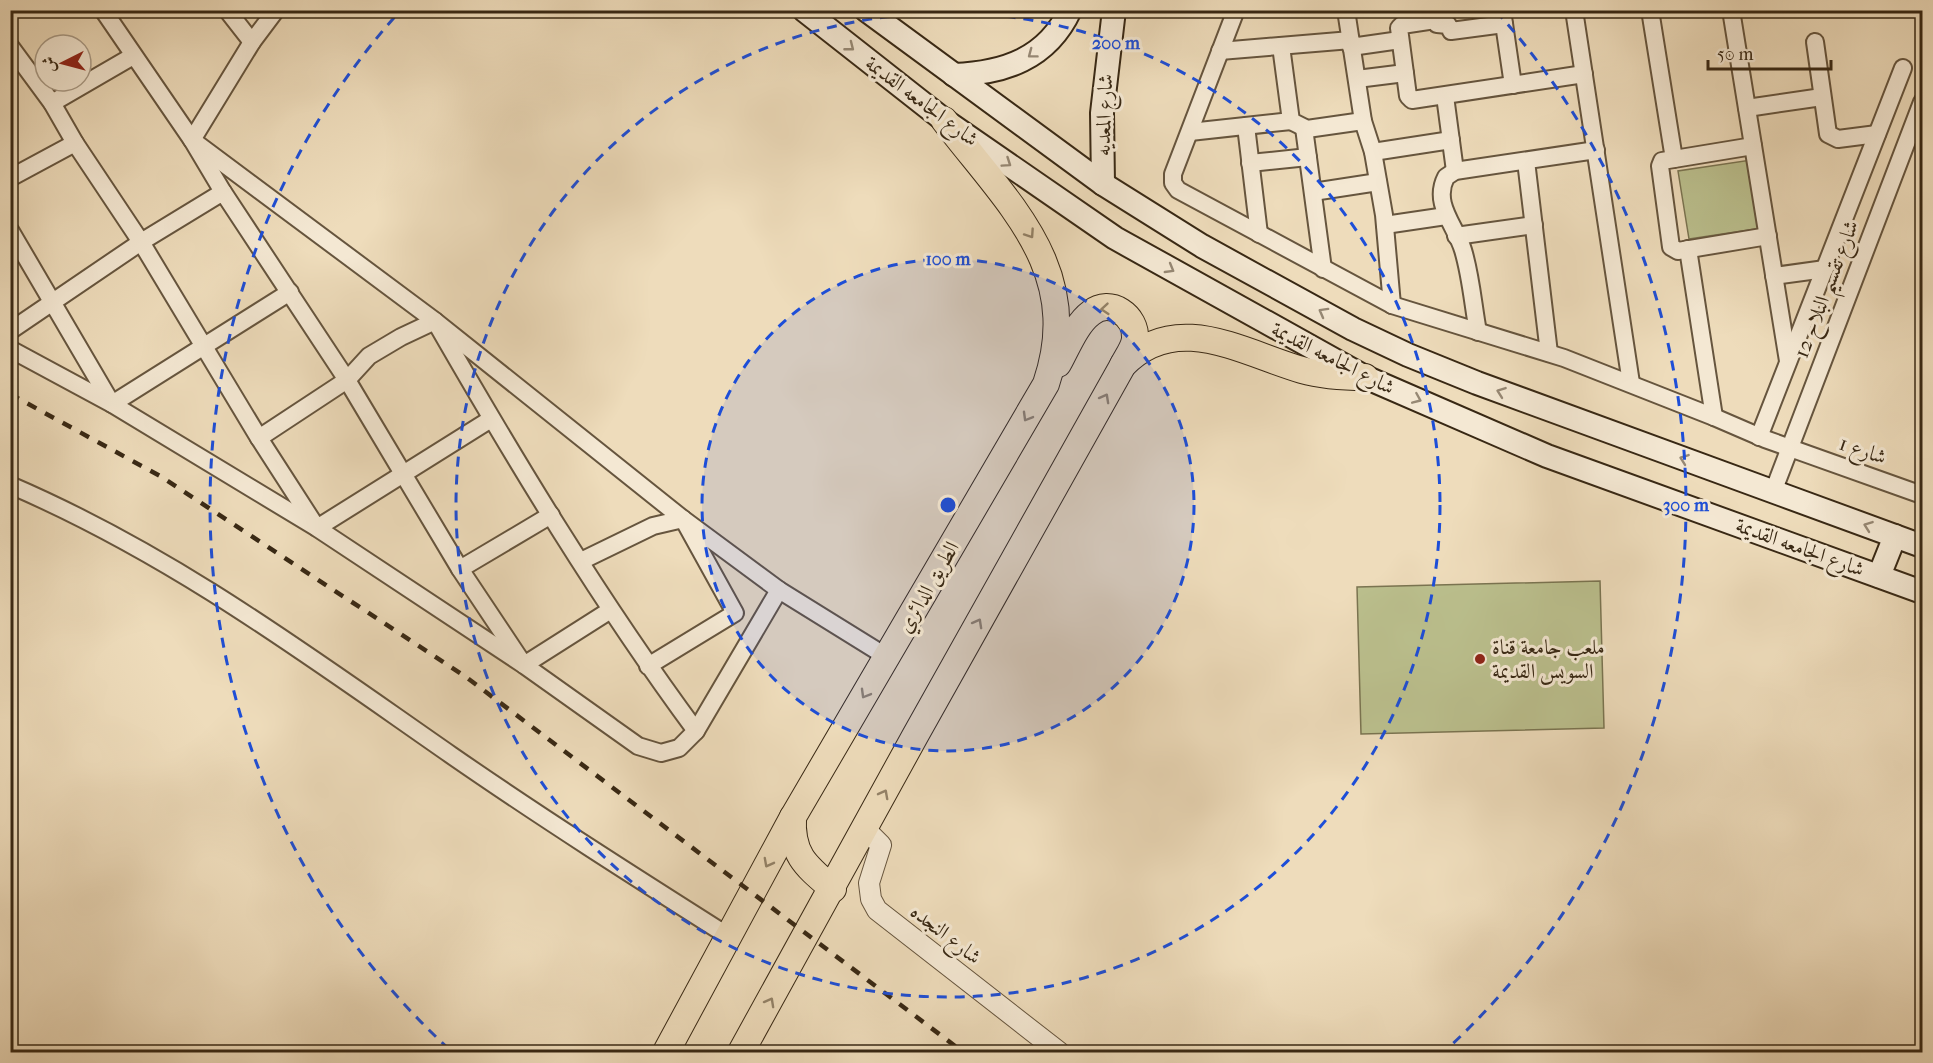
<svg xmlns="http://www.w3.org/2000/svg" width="1933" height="1063" font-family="'IM FELL French Canon',Amiri,serif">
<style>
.green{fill:#bbc08e;stroke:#7a7451;stroke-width:1.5}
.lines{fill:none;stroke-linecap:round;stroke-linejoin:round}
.minor-casing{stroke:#66553e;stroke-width:20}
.tertiary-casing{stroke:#66553e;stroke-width:22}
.secondary-casing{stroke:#382814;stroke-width:26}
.primary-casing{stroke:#382814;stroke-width:28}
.minor{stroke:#f4e8d3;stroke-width:16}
.tertiary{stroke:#f4e8d3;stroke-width:20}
.secondary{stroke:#f4e8d3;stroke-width:22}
.primary{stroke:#eedcbb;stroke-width:26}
.rail{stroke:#382814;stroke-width:4.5;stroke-dasharray:10 10;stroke-linecap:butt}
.oneway{stroke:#968874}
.oneway2{stroke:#938268}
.ring{fill:none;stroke:#1d4ed8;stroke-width:3;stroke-dasharray:10 8}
.poi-dot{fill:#8f2418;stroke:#f4e8d3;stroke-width:2}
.labels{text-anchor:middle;stroke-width:6;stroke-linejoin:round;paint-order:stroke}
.street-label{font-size:21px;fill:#382814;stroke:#f4e8d3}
.poi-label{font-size:21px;fill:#382814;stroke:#f4e8d3;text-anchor:start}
.centre{fill:#1d4ed8;stroke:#f4e8d3;stroke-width:3}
.ring-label{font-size:18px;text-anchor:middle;font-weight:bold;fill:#1d4ed8;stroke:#f4e8d3;stroke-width:6;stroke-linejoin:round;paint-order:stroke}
</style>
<rect width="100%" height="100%" fill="#eedcbb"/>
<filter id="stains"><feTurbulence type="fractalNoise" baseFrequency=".00333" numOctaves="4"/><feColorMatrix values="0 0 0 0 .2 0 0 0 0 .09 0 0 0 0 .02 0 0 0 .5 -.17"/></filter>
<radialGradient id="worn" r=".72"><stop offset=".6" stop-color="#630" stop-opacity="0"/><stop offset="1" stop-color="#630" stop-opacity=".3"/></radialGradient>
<!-- green -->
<g class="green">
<polygon points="1751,160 1762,228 1689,239 1678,171"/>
<polygon points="1600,581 1604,728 1361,734 1357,587"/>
</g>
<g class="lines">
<defs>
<g id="minor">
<polyline points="103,10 192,140 435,321 683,519 779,590 887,657"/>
<polyline points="227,10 252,42"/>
<polyline points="1236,10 1173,174 1173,183 1178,190 1392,305 1564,358 1714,417 1765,439 1922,495"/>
<polyline points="1346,10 1363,121 1373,152 1384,215 1392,305"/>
<polyline points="1502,10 1513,85"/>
<polyline points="1574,10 1631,383"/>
<polyline points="1650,10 1674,159"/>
<polyline points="1731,10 1788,361"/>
<polyline points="1434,11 1437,24 1448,25 1451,31 1504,24"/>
<polyline points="1435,20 1402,25 1399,28 1408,96 1412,100 1584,74"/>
<polyline points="1815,42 1828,134 1838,139 1877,134"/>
<polyline points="10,46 52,103 75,143 141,242 259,438 317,528 491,419"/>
<polyline points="1281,46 1291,121 1307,129 1363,121"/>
<polyline points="1351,47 1400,40"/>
<polyline points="1220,51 1351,40"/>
<polyline points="1357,79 1405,73"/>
<polyline points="1445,96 1455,171"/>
<polyline points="52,103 133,56"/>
<polyline points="1747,108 1822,97"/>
<polyline points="1246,126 1259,234"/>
<polyline points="1304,128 1323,269"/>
<polyline points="1190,132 1291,121"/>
<polyline points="1753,146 1662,161 1660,166 1671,247 1678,251 1768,236"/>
<polyline points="1373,152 1451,140"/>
<polyline points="1526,161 1549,353"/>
<polyline points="1250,163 1308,157"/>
<polyline points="10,178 75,143"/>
<polyline points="223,192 192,140 252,42 276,10"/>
<polyline points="1313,192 1378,182"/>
<polyline points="1385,225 1446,216"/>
<polyline points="10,230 112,404 290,292"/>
<polyline points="1456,236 1534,225"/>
<polyline points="1688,249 1714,417"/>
<polyline points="1774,276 1825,269"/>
<polyline points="10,331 141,242 223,192 347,380 460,569 524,665 609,611"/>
<path d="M 1478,332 C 1473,305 1471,276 1463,250 C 1456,226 1432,204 1446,177 L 1455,171 L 1596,150"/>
<polyline points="10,349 112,404 317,528 524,665 638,746 661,753 679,748 696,731 779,590"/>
<polyline points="1759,437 1903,68"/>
<path d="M 259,438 L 347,380 L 369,356 L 401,337 L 435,321 C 516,462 600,601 696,731"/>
<path d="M 10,485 C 173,555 307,655 451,755 C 542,818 635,877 728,936"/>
<polyline points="1773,492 1922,102"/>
<polyline points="581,561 653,526 683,519 735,613 648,666"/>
<polyline points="460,569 551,515"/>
</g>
<polyline id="tertiary" points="865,829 881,845 869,883 871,899 877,910 1059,1052"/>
<g id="secondary">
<polyline points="804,10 944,120 1115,238 1365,377 1547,456 1922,592"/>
<polyline points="866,10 1103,184 1202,246 1353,329 1408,355 1477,383 1922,546"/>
<path d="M 954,75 C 1004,73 1047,59 1070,10"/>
<polyline points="1103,184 1102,113 1114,10"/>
<polyline points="1879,576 1895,536"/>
</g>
<g id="primary">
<path d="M 1058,364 C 1067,348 1076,324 1091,313 C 1110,297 1137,316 1135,339 C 1134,348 1127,357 1123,365"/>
<path d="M 793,817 C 791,855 806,866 833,889"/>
<path d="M 666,1052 L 793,817 L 1046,384 C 1085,270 1008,204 944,120"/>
<path d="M 741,1052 L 915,736 L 1123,365 C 1176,310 1241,352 1302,370 C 1323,376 1344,377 1365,377"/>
</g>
</defs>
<!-- minor casing -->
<use href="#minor" class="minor-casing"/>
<!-- tertiary casing -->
<use href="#tertiary" class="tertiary-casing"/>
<!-- secondary casing -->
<use href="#secondary" class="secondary-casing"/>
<!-- primary casing -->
<use href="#primary" class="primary-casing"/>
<!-- minor -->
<use href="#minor" class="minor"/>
<!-- tertiary -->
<use href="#tertiary" class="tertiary"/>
<!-- secondary -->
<use href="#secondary" class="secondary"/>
<!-- primary -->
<use href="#primary" class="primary"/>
<!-- rail -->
<polyline class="rail" points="10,394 160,476 466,677 963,1052"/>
</g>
<!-- one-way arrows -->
<defs><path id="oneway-chevron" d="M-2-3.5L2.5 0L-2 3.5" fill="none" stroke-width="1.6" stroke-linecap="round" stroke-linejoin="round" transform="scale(1.5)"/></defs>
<g class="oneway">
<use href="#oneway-chevron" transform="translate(850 47) rotate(38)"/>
<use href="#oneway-chevron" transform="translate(1032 54) rotate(143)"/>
<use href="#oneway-chevron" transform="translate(1007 163) rotate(34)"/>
<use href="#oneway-chevron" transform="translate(1170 269) rotate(30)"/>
<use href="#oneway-chevron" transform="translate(1323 312) rotate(-151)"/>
<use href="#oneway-chevron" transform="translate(1501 392) rotate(-160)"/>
<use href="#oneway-chevron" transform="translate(1417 399) rotate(23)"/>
<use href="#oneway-chevron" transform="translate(1684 459) rotate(-160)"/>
<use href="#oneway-chevron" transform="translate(1868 526) rotate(-160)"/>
</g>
<g class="oneway2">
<use href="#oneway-chevron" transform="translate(1030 234) rotate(56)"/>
<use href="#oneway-chevron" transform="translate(1105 309) rotate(175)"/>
<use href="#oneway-chevron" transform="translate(1105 398) rotate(-61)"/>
<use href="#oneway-chevron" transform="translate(1027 417) rotate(120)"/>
<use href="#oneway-chevron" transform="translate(978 623) rotate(-61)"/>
<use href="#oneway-chevron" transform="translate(865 694) rotate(120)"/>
<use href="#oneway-chevron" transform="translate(884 794) rotate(-62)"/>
<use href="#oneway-chevron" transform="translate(768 863) rotate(118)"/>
<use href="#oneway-chevron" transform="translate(770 1002) rotate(-61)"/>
</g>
<!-- distance rings -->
<circle cx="948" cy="505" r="246" fill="#1d4ed8" fill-opacity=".12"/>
<g class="ring">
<circle cx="948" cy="505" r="246"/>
<circle cx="948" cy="505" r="492"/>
<path d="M449 1049A738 738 0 0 1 400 11M1496 11A738 738 0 0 1 1447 1049"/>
</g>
<!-- markers -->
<circle class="poi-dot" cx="1480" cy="659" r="6"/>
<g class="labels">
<!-- street labels -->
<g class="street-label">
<text transform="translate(922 101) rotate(37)" y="7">شارع الجامعه القديمة</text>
<text transform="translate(1104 115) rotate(-88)" y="7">شارع المعديه</text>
<text transform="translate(1826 289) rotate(-69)" y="7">شارع تقسيم البلاح 12</text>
<text transform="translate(1333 358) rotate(27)" y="7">شارع الجامعه القديمة</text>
<text transform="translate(1863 450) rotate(19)" y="7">شارع 1</text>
<text transform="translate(1800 547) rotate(20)" y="7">شارع الجامعه القديمة</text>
<text transform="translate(928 587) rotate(-60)" y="7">الطريق الدائري</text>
<text transform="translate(946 934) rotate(38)" y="7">شارع النجده</text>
</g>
<!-- poi labels -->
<g class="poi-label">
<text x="1492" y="654">ملعب جامعة قناة<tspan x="1492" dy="24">السويس القديمة</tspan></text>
</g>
</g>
<circle cx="948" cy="505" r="9" class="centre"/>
<g class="ring-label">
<text x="1116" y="49">200 m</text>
<text x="948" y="265">100 m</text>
<text x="1686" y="511">300 m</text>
</g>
<!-- margin -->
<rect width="1933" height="1063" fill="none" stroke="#eedcbb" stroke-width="36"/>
<rect x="12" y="12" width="1909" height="1039" fill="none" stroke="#382814" stroke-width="3"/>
<rect x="18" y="18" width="1897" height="1027" fill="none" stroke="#382814" stroke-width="1.5"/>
<!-- north arrow -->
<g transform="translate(63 63) rotate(264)"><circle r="28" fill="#f4e8d3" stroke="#a99b87" stroke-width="1.5"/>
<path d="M0-4.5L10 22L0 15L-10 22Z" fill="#8f2418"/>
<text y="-9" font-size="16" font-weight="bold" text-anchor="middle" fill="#382814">ش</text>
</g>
<!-- scale -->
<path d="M1708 60v9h123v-9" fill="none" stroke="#382814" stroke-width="3"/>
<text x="1717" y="60" font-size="18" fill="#382814" stroke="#f4e8d3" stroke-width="4.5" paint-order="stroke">50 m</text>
<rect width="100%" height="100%" filter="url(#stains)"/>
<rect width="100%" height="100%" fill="url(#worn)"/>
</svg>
